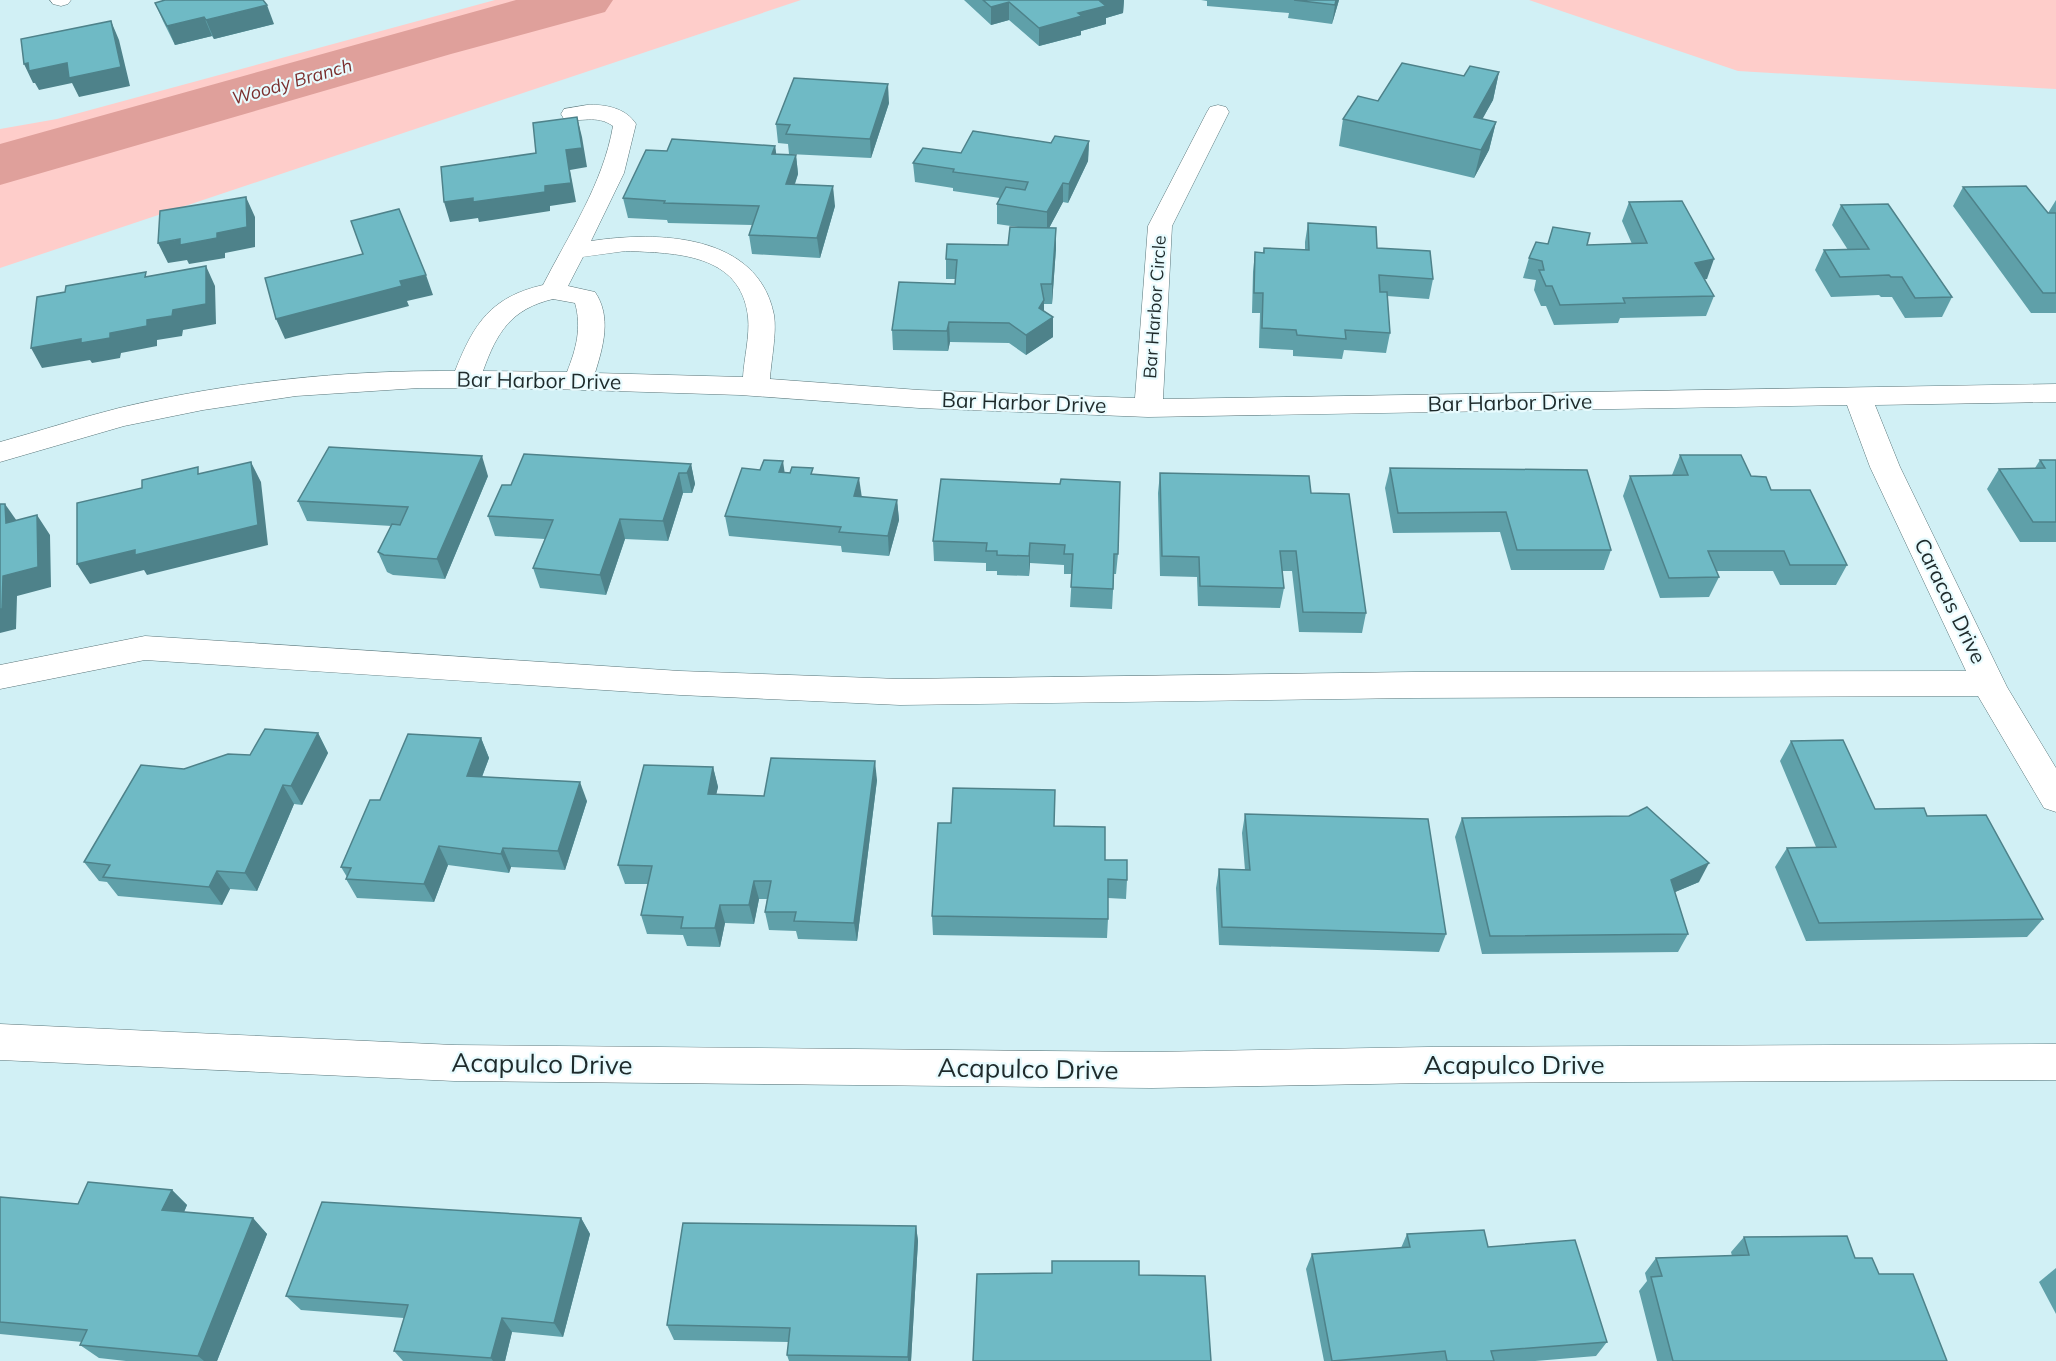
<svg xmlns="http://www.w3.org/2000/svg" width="2056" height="1361" font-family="Mulish,sans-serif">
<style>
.green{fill:#fecdca}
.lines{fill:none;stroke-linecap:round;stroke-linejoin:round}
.river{fill:#dfa09b;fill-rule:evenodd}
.minor-casing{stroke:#5a767a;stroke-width:1}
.minor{fill:#fff;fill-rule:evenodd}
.wall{fill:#5fa0a9}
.shaded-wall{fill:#4e828a}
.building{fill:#6fbac5;stroke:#4e828a;stroke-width:1.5}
.labels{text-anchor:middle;stroke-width:4.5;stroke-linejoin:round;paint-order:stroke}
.far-water-label{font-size:18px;font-style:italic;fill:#7b2f2e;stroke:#e8fbfe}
.far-street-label{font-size:18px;fill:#1e2a2b;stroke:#e8fbfe}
.street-label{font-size:21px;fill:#1e2a2b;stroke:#e8fbfe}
.near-street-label{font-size:26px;fill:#1e2a2b;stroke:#e8fbfe}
</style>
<rect width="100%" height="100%" fill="#d1f0f5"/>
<!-- green -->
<g class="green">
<polygon points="495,0 801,0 0,268 0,129 57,119"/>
<polygon points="1529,0 2056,0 2056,89 1738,71"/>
</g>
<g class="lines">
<!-- river -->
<polygon class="river" points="516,0 613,0 605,12 451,54 0,185 0,144"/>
<defs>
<g id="minor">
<polygon points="50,0 71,0 68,4 61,6 53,4"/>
<path d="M 587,105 C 605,104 626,108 636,124 L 624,173 L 591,241 C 657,231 758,233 774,315 C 777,333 771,361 770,379 L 919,390 L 1135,398 L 1148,226 L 1207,112 L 1210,107 L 1218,105 L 1226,107 L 1229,112 L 1172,226 L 1163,399 L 2056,384 L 2056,402 L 1875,405 L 1900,467 L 2007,687 L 2056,768 L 2056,812 L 2044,808 L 1978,696 L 1413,698 L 900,705 L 680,695 L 145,660 L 0,689 L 0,665 L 145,636 L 680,671 L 900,679 L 1413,672 L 1966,671 L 1870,467 L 1847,405 L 1148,417 L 919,408 L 740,395 L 552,389 L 419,388 L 296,396 L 203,410 L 124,426 L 0,462 L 0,442 C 40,431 79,418 119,408 C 228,382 344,370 455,371 C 474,323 491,297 543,285 C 569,234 603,184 613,126 C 596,114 582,123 564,119 L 561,114 L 564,109 ZM 626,251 C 675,253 741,253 748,317 C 750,336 744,358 743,377 L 595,373 C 603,347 612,317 595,292 L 568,286 L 583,257 ZM 553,299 L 575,303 C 582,328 576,349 567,372 L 483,371 C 497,332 511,309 553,299 Z"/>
<polygon points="0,1024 454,1045 1152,1052 1428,1047 2056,1044 2056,1080 1428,1083 1152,1088 454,1081 0,1060"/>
</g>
</defs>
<!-- minor casing -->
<use href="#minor" class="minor-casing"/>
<!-- minor -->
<use href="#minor" class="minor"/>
</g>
<!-- wall -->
<g class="wall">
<polygon points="964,0 1124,0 1123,13 1106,18 1106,24 1081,31 1081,35 1039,46 1009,20 991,25"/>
<polygon points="1201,0 1339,0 1332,24 1288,18 1289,13 1207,6 1207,1"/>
<polygon points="155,3 274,24 214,39 212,36 175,45 163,21"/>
<polygon points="1499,72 1493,100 1482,119 1496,122 1489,150 1474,178 1339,146 1343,119 1378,101 1464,76"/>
<polygon points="889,103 871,158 789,154 788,144 778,143 776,124"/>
<polygon points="1089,141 1088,161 1068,203 1063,202 1049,228 1056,248 1052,304 1044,304 1044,312 1053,337 1026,355 1009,343 950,342 948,351 893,350 892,330 955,284 955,279 946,279 946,259 1008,245 1018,227 997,224 997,204 1000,198 953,191 953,188 915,182 913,163 1051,143"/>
<polygon points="775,146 776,154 796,155 798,174 795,184 835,206 820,258 752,254 749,235 752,225 668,223 667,220 628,218 623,198 667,151"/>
<polygon points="1963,187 2048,213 2056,200 2056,313 2031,313 1953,206"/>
<polygon points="1629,202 1707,279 1704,279 1714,296 1706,316 1620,318 1618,323 1554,325 1546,306 1541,306 1534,290 1536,280 1523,278 1529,258 1548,244 1587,245 1632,244 1622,221"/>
<polygon points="1841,205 1952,297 1942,317 1905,318 1892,297 1881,297 1879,295 1831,297 1815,270 1824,250 1848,250 1832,225"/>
<polygon points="1308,223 1377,248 1433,279 1429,299 1387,296 1390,333 1386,353 1344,350 1342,359 1293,356 1293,350 1259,348 1260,313 1252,313 1253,272 1255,252 1263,253 1264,248 1305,250 1305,242"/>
<polygon points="1680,455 1751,476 1771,490 1847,565 1836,585 1780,585 1773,571 1716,571 1719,577 1709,597 1660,598 1623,496 1630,476 1672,475"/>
<polygon points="2040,460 2056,460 2056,542 2020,542 1987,489 1999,469 2035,468"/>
<polygon points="691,464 695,484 692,493 683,493 668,541 625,539 606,595 540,588 533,568 545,539 495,536 488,516"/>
<polygon points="1390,468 1611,550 1604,570 1511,570 1500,532 1393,533 1385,488"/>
<polygon points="784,472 814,474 861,497 897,500 899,520 889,556 842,552 841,546 729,536 725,516"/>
<polygon points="1160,473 1311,493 1366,613 1362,633 1299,632 1292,571 1282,571 1284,588 1280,608 1198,606 1197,577 1160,576 1158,493"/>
<polygon points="488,476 445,579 393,575 387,572 378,552 392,526 307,521 298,501"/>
<polygon points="941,479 1118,554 1116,574 1114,574 1112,609 1070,607 1072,574 1064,574 1064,565 1030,563 1029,576 997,575 997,571 986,571 986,563 934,561 933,541"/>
<polygon points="318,733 328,753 302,805 294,804 257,891 230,889 222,905 118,896 107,882 99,881 84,862 184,769 250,755"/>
<polygon points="481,738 489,758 482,777 587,801 565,870 511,867 509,873 448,865 434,902 357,898 346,879 347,877 341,867 380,800"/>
<polygon points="1791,741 1875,809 2043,919 2027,937 1806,941 1775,867 1787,848 1816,847 1780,761"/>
<polygon points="713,767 718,787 716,794 764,796 877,780 857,941 798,939 796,931 769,930 765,912 767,899 759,899 754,924 725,923 720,947 687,946 683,935 647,934 641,915 648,884 625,884 618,865"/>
<polygon points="1245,814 1446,934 1439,952 1219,945 1216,888 1219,869 1245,870 1242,833"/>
<polygon points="1462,818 1699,882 1675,892 1688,934 1678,952 1482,954 1455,837"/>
<polygon points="1054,826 1105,860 1127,880 1126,899 1108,898 1108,919 1107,938 933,935 932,916"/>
<polygon points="172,1190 187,1205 184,1212 253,1218 267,1234 217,1361 126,1361 99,1358 80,1345 82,1342 0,1334 0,1197 78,1204"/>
<polygon points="581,1218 590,1234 563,1337 512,1332 505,1361 403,1361 394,1351 404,1318 301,1310 286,1296"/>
<polygon points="916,1226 918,1241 911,1361 789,1361 787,1355 789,1342 674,1340 667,1325"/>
<polygon points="1407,1234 1488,1247 1607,1342 1596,1356 1535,1361 1324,1361 1306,1269 1312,1254 1401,1248"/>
<polygon points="1744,1237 1855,1258 1879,1274 1947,1361 1657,1361 1639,1291 1647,1281 1645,1273 1656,1258 1732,1256 1731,1252"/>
<polygon points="2056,1268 2056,1314 2039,1282"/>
</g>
<!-- shaded-wall -->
<g class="shaded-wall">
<polygon points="1104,0 1124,0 1123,13 1106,18 1106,24 1081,31 1081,35 1039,46 1039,28"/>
<polygon points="1336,0 1339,0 1332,24 1335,5"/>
<polygon points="1009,2 1009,20 991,25 991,7"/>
<polygon points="267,5 274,24 214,39 206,20"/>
<polygon points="204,17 212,36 175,45 167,26"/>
<polygon points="111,21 119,40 130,86 79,97 72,83 39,90 35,83 33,83 24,64"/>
<polygon points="1499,72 1493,100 1468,145 1474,117"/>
<polygon points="888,84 889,103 871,158 870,139"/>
<polygon points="577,117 582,137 587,167 570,170 576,202 550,206 550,211 479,222 478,218 450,222 444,202 545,186 566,150"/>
<polygon points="1496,122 1489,150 1474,178 1481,150"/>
<polygon points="1089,141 1088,161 1068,203 1069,184"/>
<polygon points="775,146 778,165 772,154"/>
<polygon points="796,155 798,174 788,203 786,184"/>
<polygon points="1063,183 1063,202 1047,232 1047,212"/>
<polygon points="833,186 835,206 820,258 817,238"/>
<polygon points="246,197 255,217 255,247 225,253 225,258 189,264 187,260 168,263 158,243 217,233"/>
<polygon points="1056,228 1056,248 1052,304 1052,284"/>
<polygon points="1714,259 1707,279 1688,283 1695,263"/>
<polygon points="206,266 215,286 216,324 183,330 182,336 157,340 157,346 121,353 120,358 92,363 90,360 42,368 31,348 110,333 173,310"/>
<polygon points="426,275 433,295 407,301 409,306 285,339 276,319 400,281"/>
<polygon points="1044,300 1044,320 1053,317 1053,337 1026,355 1026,335 1039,308"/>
<polygon points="949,322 950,342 948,351 947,331"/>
<polygon points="482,456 488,476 445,579 437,559"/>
<polygon points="783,461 786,482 779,472"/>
<polygon points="251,462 261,482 268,545 147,575 144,570 90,584 77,564"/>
<polygon points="691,464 695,484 692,493 687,473"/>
<polygon points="679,473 683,493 668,541 663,521"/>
<polygon points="859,478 862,498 854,496"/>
<polygon points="897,500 899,520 889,556 888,536"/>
<polygon points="5,504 19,524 6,523"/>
<polygon points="37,515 50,535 51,587 17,596 16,629 0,633 0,609 3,576"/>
<polygon points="620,519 625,539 606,595 600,575"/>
<polygon points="1030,543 1030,563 1029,576 1029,556"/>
<polygon points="318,733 328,753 302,805 291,786"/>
<polygon points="481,738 489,758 475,795 467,776"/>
<polygon points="875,761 877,780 857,941 854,923"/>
<polygon points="713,767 718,787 712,813 708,794"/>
<polygon points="580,782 587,801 565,870 558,851"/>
<polygon points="283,785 294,804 257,891 245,873"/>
<polygon points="439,846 448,865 434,902 424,884"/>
<polygon points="503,848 511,867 509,873 501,854"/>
<polygon points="1709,863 1699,882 1661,898 1671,880"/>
<polygon points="217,871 230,889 222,905 209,887"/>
<polygon points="754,881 759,899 754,924 749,905"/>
<polygon points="720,905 725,923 720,947 715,928"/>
<polygon points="172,1190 187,1205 178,1226 162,1210"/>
<polygon points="253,1218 267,1234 217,1361 204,1361 198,1356"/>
<polygon points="581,1218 590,1234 563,1337 554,1323"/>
<polygon points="916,1226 918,1241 911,1361 908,1361 908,1357"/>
<polygon points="502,1318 512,1332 505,1361 493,1361 491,1358"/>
</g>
<!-- building -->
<g class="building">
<polygon points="165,0 263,0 267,5 206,20 204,17 167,26 155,3"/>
<polygon points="983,0 1104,0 1100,1 1106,6 1078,13 1082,16 1039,28 1009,2 991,7"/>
<polygon points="1294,0 1336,0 1335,5"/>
<polygon points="111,21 121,67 69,78 67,63 29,71 28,63 24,64 21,39"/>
<polygon points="1402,63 1464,76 1470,66 1499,72 1474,117 1496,122 1481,150 1343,119 1358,96 1378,101"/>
<polygon points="794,78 888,84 870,139 786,134 790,125 776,124"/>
<polygon points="577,117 582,148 566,150 571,183 545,186 545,192 473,202 473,198 444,202 441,167 536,153 533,123"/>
<polygon points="973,131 1051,143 1055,136 1089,141 1069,184 1063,183 1047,212 997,204 1006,187 1025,190 1028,182 953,172 954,169 913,163 923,148 961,153"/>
<polygon points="672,139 775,146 772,154 796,155 786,184 833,186 817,238 749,235 759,206 664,203 665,201 623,198 646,150 667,151"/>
<polygon points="2026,186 2048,213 2056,213 2056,293 2043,293 1963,187"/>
<polygon points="246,197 247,227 217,233 217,238 180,245 180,239 158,243 160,211"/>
<polygon points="1682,201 1714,259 1695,263 1714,296 1623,298 1625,303 1560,305 1552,286 1546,286 1539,270 1544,270 1542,261 1529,258 1536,242 1548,244 1553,227 1590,233 1587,245 1647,243 1629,202"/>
<polygon points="1888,204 1952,297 1915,298 1902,277 1891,277 1889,275 1840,277 1824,250 1869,249 1841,205"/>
<polygon points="399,209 426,275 400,281 402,286 276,319 265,278 363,254 351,221"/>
<polygon points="1308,223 1376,227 1377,248 1430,251 1433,279 1379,275 1380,292 1387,292 1390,333 1345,330 1346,339 1297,335 1296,330 1262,328 1263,293 1254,293 1255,252 1264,253 1264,248 1309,250"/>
<polygon points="1010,227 1056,228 1052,284 1041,284 1044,300 1039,308 1053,317 1026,335 1009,323 949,322 947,331 892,330 899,282 955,284 957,260 946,259 947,244 1008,245"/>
<polygon points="206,266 206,304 173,310 172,316 147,320 147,326 110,333 110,338 81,343 81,339 31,348 37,297 65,292 66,286 146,272 145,277"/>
<polygon points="329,447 482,456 437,559 384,555 378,552 392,524 400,525 408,507 298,501"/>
<polygon points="524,454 691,464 687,473 679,473 663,521 620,519 600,575 533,568 553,520 488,516 502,485 511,485"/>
<polygon points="1680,455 1741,455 1751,476 1766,477 1771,490 1810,490 1847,565 1790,565 1784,551 1708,551 1719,577 1669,578 1630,476 1688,475"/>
<polygon points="764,460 783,461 779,472 790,473 792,467 813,468 811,474 859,478 854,496 897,500 888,536 839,532 841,527 725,516 742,468 760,470"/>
<polygon points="2040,460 2056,460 2056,522 2033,522 1999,469 2045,468"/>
<polygon points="251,462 258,525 135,555 135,550 77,564 77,503 142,488 142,480 198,467 198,474"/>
<polygon points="1390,468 1587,470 1611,550 1517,550 1506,512 1398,513"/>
<polygon points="1160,473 1309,476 1311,493 1349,494 1366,613 1303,612 1296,551 1280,551 1284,588 1200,586 1199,557 1162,556"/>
<polygon points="941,479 1060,484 1061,479 1120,482 1118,554 1114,554 1113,589 1071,587 1073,554 1064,554 1065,545 1030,543 1029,556 997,555 997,551 986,551 987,543 933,541"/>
<polygon points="0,504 5,504 6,523 37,515 38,567 3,576 2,609 0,609"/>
<polygon points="265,729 318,733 291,786 283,785 245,873 217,871 209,887 103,877 110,865 84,862 141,765 184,769 228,754 250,755"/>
<polygon points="408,734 481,738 467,776 580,782 558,851 503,848 501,854 439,846 424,884 346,879 351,868 341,867 370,800 380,800"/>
<polygon points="1843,740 1875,809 1924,808 1927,816 1986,815 2043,919 1819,923 1787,848 1836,847 1791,741"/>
<polygon points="771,758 875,761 854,923 794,921 796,912 765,912 771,881 754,881 749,905 720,905 715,928 681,928 683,917 641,915 652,866 618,865 644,765 713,767 708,794 764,796"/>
<polygon points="953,788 1055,790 1054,826 1105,827 1105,860 1127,860 1127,880 1108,879 1108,919 932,916 938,823 951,823"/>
<polygon points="1647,807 1709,863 1671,880 1688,934 1490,936 1462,818 1629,816"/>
<polygon points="1245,814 1428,819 1446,934 1222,927 1219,869 1250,870"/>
<polygon points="88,1182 172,1190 162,1210 253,1218 198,1356 80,1345 87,1330 0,1322 0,1197 78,1204"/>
<polygon points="322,1202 581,1218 554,1323 502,1318 491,1358 394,1351 408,1305 286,1296"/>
<polygon points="683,1223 916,1226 908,1357 787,1355 790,1328 667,1325"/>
<polygon points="1484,1230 1488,1247 1575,1240 1607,1342 1491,1351 1494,1361 1447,1361 1445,1351 1332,1361 1312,1254 1410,1247 1407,1234"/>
<polygon points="1847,1236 1855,1258 1872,1258 1879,1274 1913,1274 1947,1361 1673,1361 1651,1277 1662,1276 1656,1258 1749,1255 1744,1237"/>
<polygon points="1052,1261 1139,1261 1139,1275 1205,1276 1211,1361 973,1361 977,1274 1052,1273"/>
</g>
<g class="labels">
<!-- far-water labels -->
<g class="far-water-label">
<text transform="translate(292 82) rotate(-16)" y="6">Woody Branch</text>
</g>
<!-- far-street labels -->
<g class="far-street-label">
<text transform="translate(1155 307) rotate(-86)" y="6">Bar Harbor Circle</text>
</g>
<!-- street labels -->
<g class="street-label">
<text transform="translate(539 381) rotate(1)" y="7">Bar Harbor Drive</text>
<text transform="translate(1024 403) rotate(2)" y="7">Bar Harbor Drive</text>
<text transform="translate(1510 403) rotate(-1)" y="7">Bar Harbor Drive</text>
<text transform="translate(1950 601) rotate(64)" y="7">Caracas Drive</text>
</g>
<!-- near-street labels -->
<g class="near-street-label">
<text transform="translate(542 1064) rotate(1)" y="9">Acapulco Drive</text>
<text x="1514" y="1074">Acapulco Drive</text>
<text transform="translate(1028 1069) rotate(1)" y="9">Acapulco Drive</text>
</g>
</g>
</svg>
